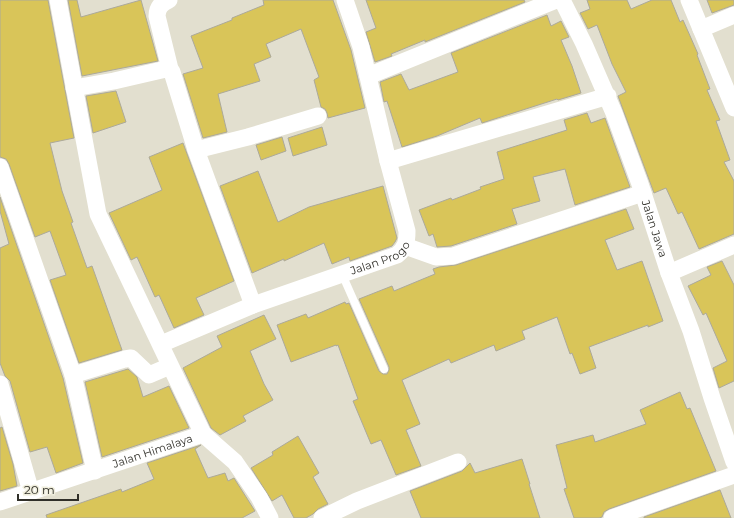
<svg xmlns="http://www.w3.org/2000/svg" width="734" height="518" font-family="Montserrat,sans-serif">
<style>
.building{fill:#d9c559;stroke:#aca99a}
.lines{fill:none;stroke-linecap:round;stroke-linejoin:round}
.service{stroke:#fff;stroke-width:8}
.minor{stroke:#fff;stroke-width:17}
.labels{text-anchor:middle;stroke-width:3;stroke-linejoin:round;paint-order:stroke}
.street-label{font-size:11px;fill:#302f29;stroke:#efeddc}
</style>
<rect width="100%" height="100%" fill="#e2dfcf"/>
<!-- building -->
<g class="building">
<polygon points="0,0 48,0 74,138 50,143 62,191 73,222 71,223 87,268 92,266 122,350 79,363 50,280 66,275 50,231 35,237 9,164 6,159 0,157"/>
<polygon points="68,0 77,0 81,17 141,0 158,61 82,76"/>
<polygon points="263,0 333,0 351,50 365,108 328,118 327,113 325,109 321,107 314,80 319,77 301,29 266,44 271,57 254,64 260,81 218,94 227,132 203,138 183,74 203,68 191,36 232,20 232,18 264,5"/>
<polygon points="366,0 524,0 525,2 425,42 425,40 391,54 392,56 375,62 366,32 376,28"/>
<polygon points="587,0 627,0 631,9 652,0 671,0 680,22 683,20 698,54 697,55 710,89 707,90 720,120 716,121 730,160 724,162 734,181 734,234 699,249 682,212 678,214 666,188 654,193 618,96 626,92 612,64 597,25 588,29 580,13 590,9"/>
<polygon points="707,0 734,0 734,5 712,13"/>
<polygon points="547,15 551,26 561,21 569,37 561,40 572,66 581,93 558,100 557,99 482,123 480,118 437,136 402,147 387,101 384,102 380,82 401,74 409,90 458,72 451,53"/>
<polygon points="116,91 126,122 93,133 86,96"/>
<polygon points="587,113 591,123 605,118 630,187 575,205 565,169 533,177 540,201 512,209 517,224 451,246 437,247 433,234 429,236 419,210 451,198 452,200 481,189 480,187 504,179 497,152 567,130 564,120"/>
<polygon points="322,127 327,145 293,156 288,138"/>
<polygon points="282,137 286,151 261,160 256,145"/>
<polygon points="183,143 234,281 196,298 204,315 174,328 159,295 155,297 137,257 131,260 109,213 162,190 149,157"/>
<polygon points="258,171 278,222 309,207 383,186 397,238 395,242 392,246 350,261 349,257 332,264 324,243 284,261 284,259 252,273 220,186"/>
<polygon points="0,197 63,378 83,463 56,473 47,447 30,452 10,381 5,376 0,363 0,248 9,244 0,211"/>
<polygon points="626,209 634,229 605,240 617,270 642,261 663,321 648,327 648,325 589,347 596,368 580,374 572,353 570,354 557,317 522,331 525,339 496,351 494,345 451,363 449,359 402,380 420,424 406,430 421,466 396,475 381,440 371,444 353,401 358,399 338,345 336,346 336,345 291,362 277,325 306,314 308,318 345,302 346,304 349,303 379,371 383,374 387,374 389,370 389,367 359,299 392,286 394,291 435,274 433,269 439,267 456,265"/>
<polygon points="722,261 734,285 734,381 719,388 713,368 727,361 706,313 703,315 688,286 711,275 707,267"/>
<polygon points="264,315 276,339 250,351 264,384 273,400 243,416 246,421 220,435 211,428 183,368 222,347 217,336"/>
<polygon points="128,369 137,377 143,397 169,386 189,428 102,457 85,382"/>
<polygon points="680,392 687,409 690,408 716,471 609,509 604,512 602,517 599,518 574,518 564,489 567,488 556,445 593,435 595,442 646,424 640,410"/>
<polygon points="2,427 13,464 17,486 0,491 0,428"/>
<polygon points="298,436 319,473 313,477 328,504 318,509 313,514 306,518 294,518 282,495 272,501 251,468 273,455 272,452"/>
<polygon points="201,445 195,449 208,478 225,473 228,481 234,478 255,511 242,518 47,518 46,515 121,489 122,492 154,479 147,463"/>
<polygon points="522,459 530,484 529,484 540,518 421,518 410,491 462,471 470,463 475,473"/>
<polygon points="720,490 731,518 644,518 644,517"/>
</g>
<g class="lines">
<!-- service -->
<polyline class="service" points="342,274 384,369"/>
<!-- minor -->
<g class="minor">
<polyline points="58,0 98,214 203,434"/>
<path d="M 169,0 C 161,3 157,8 157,16 L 170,69 L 172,72 L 196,150 L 253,305"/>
<path id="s1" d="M 562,0 L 584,44 L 614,113 L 640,184 L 669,273 L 691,331 L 712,398 L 734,462"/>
<polyline points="689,0 734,108"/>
<polyline points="701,29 734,15"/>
<polyline points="368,76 556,0"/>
<polyline points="74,88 114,81 166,69 170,69"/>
<polyline points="196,150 248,137 318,116"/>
<polyline points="388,161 608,96"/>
<polyline points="0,167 73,375 125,359 131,358 149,375 170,366"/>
<polyline points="405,246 436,257 453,256 643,193"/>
<polyline points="669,273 734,245"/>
<path id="s2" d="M 161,344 L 253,305 L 397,255 C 406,248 407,242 407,231 L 388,161 L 361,47 L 345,0"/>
<polyline points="73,375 95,471"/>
<polyline points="0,384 31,492"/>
<path id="s3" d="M 0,502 L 203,434 L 235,462 L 259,497 L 270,518"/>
<polyline points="322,518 357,501 458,462"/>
<polyline points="612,518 734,475"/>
</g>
</g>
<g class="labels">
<!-- street labels -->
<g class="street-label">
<text dy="4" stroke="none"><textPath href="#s1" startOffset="247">Jalan Jawa</textPath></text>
<text dy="4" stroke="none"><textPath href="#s2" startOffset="236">Jalan Progo</textPath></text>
<text dy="4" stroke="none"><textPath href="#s3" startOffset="161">Jalan Himalaya</textPath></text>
</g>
</g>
<!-- scale -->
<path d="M18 494v6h60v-6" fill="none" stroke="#302f29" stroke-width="2"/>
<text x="24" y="494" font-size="12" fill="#302f29" stroke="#efeddc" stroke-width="3" paint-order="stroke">20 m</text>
</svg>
